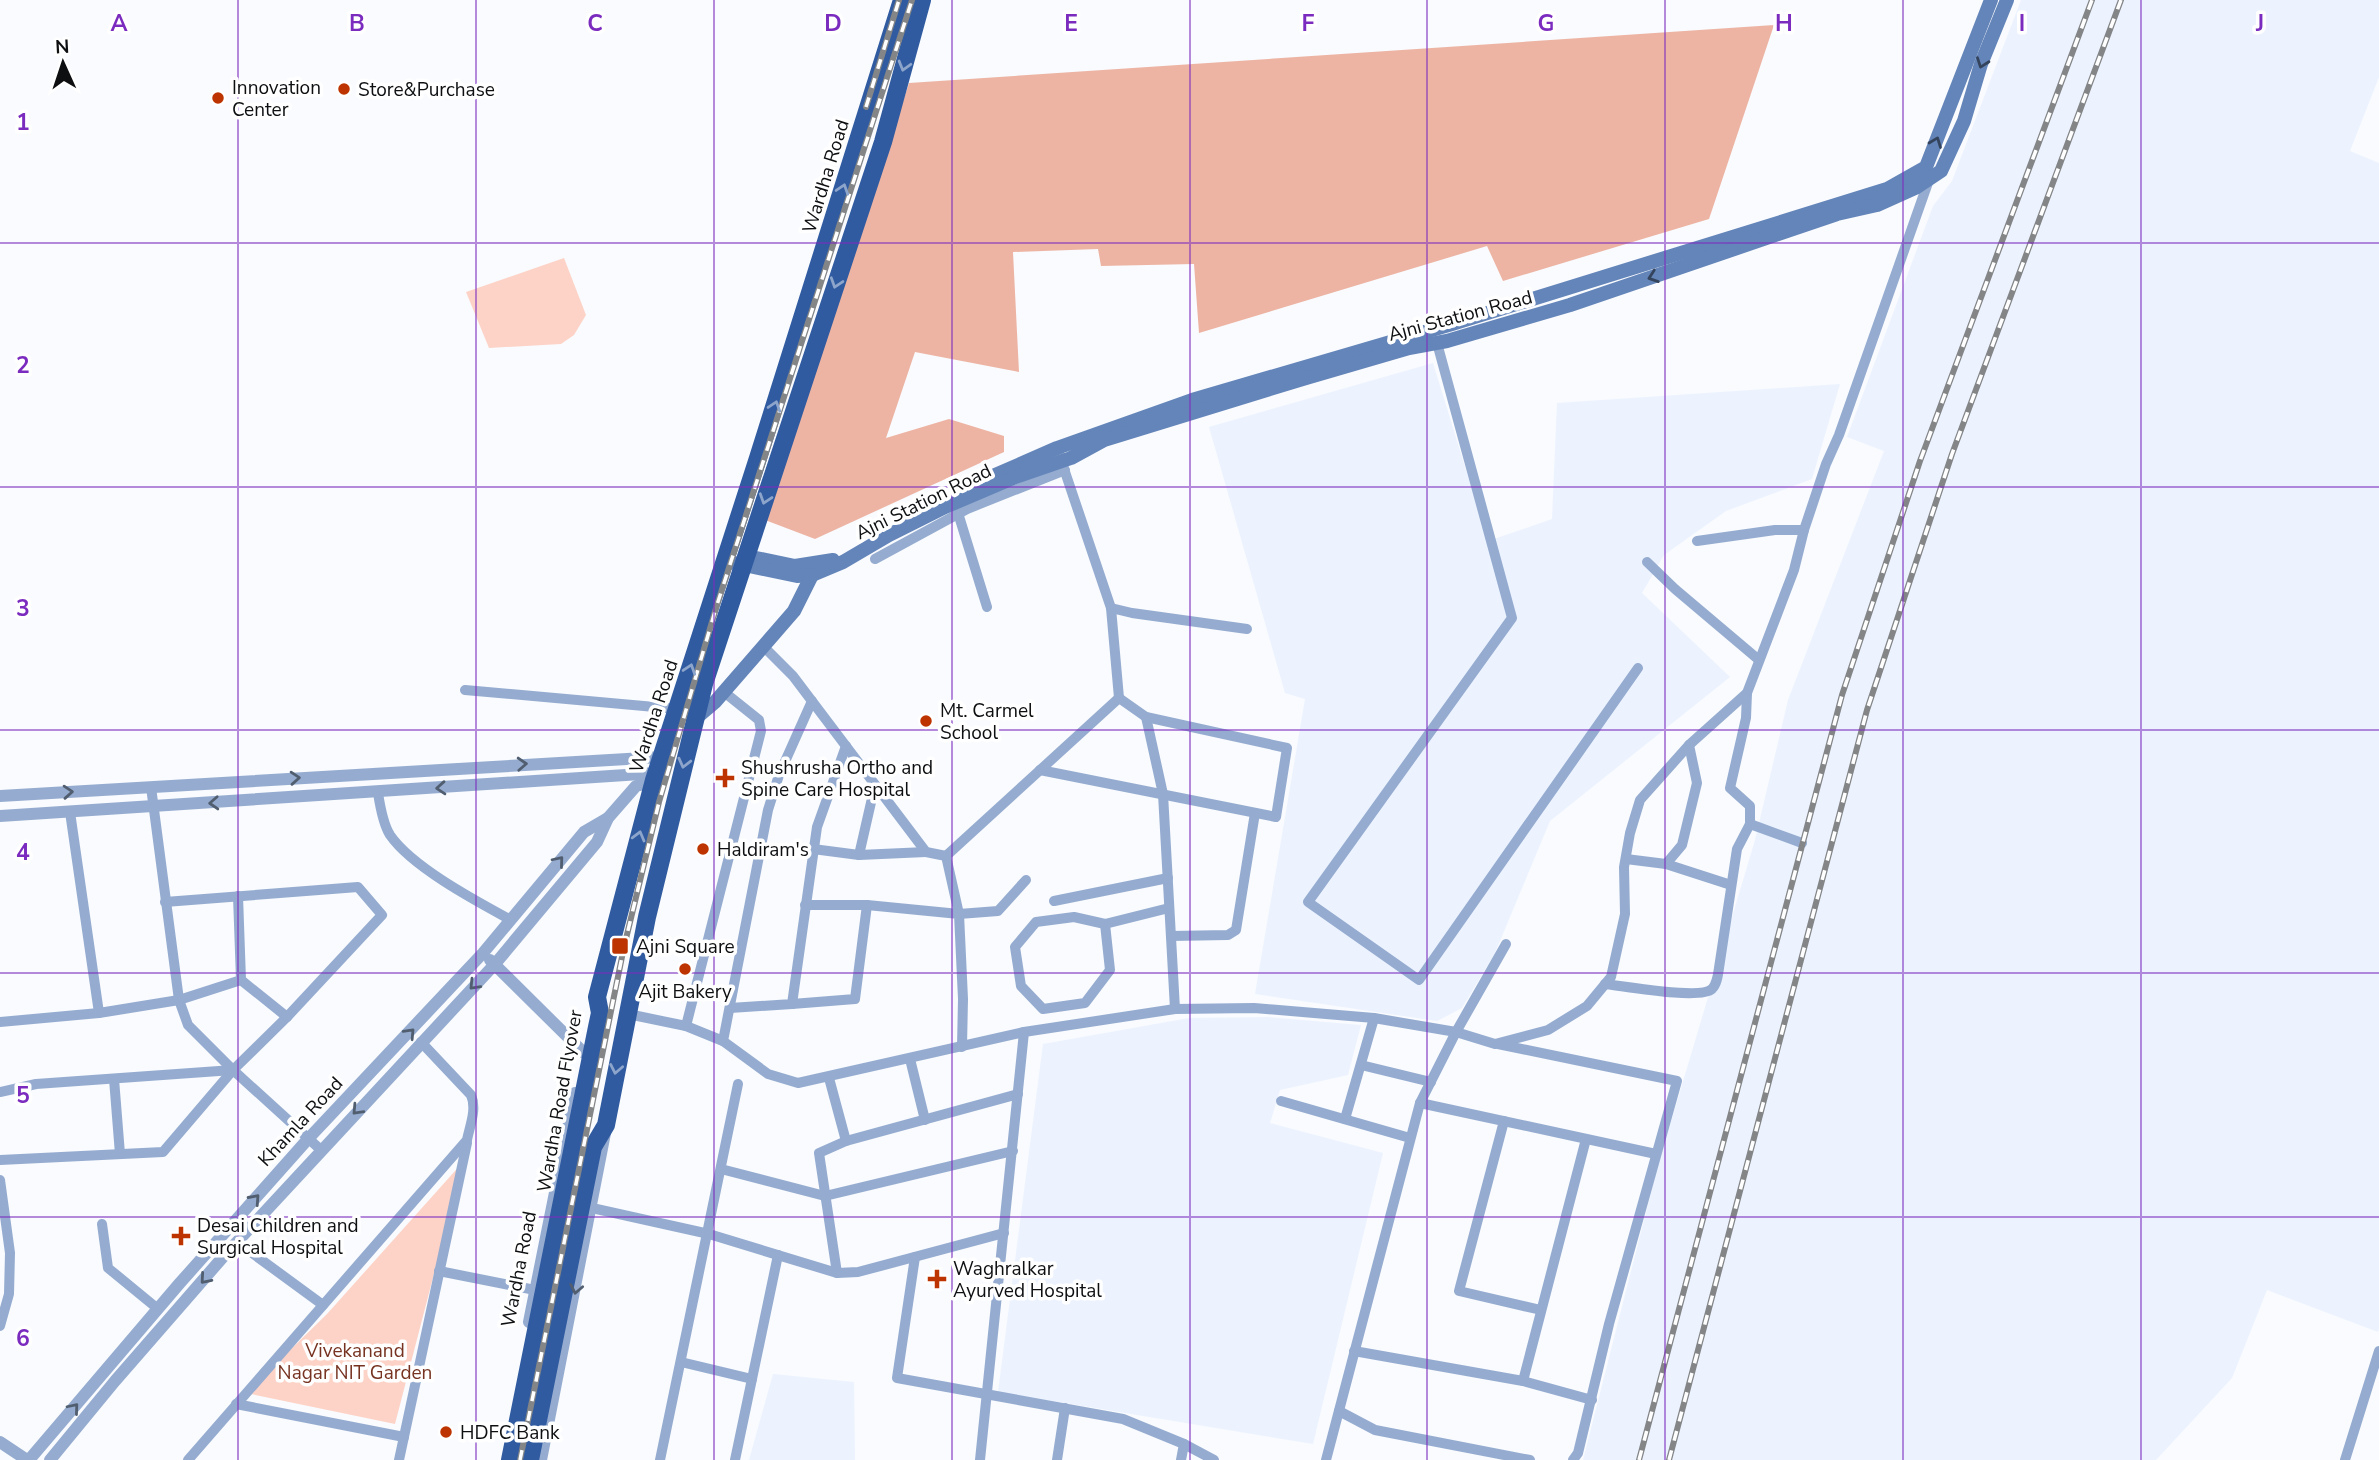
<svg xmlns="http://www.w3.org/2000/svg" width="2379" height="1460" font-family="'Nunito Sans',sans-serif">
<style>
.built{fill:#ecf3ff}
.green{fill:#fdd3c7}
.forest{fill:#edb4a4}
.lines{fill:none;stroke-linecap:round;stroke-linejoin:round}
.minor{stroke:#95acd0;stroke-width:10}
.tertiary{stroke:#95acd0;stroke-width:12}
.secondary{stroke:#6485b9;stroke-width:14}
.trunk{stroke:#305ba0;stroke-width:18}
.rail-casing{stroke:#838587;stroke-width:6}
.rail{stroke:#fff;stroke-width:3.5;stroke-dasharray:10;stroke-linecap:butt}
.oneway{stroke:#34445d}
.oneway2{stroke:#8da5cb}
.oneway3{stroke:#515e70}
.grid{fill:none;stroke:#7b2cbf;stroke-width:2;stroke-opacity:0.55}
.poi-dot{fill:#bd3400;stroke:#fff;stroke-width:2.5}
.labels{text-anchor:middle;stroke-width:7;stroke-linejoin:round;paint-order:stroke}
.poi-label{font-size:19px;fill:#0d0f11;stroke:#fff;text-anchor:start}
.street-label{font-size:19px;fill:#0d0f11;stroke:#fff}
.park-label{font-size:19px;fill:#773321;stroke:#fff}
.grid-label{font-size:23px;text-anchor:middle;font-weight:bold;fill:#7b2cbf;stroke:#fff;stroke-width:7;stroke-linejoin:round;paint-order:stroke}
</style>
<rect width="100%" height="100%" fill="#f9fbfe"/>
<!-- built -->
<g class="built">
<polygon points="2021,0 2379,0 2379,77 2350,151 2379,163 2379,1328 2378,1332 2267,1290 2232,1378 2156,1460 1583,1460 1658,1165 1755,840 1788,700 1884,451 1847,437 1933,206 1952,181"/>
<polygon points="1433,363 1488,541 1552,519 1557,403 1840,384 1812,479 1726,511 1664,555 1642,593 1730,677 1550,821 1495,953 1462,1008 1437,1021 1255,994 1305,699 1285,693 1209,427"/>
<polygon points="1268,1017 1361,1025 1348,1075 1280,1090 1270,1123 1383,1153 1313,1444 998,1392 1043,1044 1189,1018"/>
<polygon points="773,1374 854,1382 855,1460 749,1460"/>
</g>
<!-- green -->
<g class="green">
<polygon points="564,258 586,315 574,335 561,344 489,348 466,292"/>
<polygon points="463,1162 395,1424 246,1393 327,1314"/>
</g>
<!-- forest -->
<polygon class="forest" points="1774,25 1709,219 1503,281 1487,246 1199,333 1194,264 1101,266 1098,249 1013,252 1019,372 915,352 886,438 949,419 1004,436 1004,452 815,539 765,520 909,83"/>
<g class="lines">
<!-- minor -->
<g class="minor">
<polyline points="1437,343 1512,618 1308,902 1419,980 1638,668"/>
<polyline points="1059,454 1111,608 1119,698"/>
<polyline points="958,513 987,607"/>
<polyline points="1697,541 1775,530 1804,530"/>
<polyline points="875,559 967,509 1065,470"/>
<polyline points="1647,562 1675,589 1759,660"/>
<polyline points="1111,608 1132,613 1247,629"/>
<polyline points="763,646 793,676 926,852 946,856 959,914 998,911 1026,880"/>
<polyline points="465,690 677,709"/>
<polyline points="1747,693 1746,718 1730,788 1750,806 1750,824 1802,843"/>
<polyline points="812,701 779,775 768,810 723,1041 768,1074 798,1083 1024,1032 1175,1009 1254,1008 1374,1018 1456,1032 1495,1044 1548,1030 1587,1006 1611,977 1625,914 1624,867 1630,833 1640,800 1689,745 1747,693 1794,570 1804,530 1826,464 1839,435 1930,177"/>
<polyline points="1146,717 1163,794 1175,1009"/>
<polyline points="1040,770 1276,817 1287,748 1146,717 1119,698"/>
<polyline points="151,787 179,1000 188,1025 233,1070 321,1150"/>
<path d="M 378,793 C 380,806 383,824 390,835 C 412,867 476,901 511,920"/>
<polyline points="70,812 99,1013"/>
<polyline points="813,849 859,855 926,852"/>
<polyline points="859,855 875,785"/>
<polyline points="946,856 1119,698"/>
<polyline points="1626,859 1666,864 1682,845 1697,783 1689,745"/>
<polyline points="1666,864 1731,885"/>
<polyline points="238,896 241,980 287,1017"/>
<polyline points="1054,901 1168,878"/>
<polyline points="805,905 867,905 959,914 963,999 962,1047"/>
<polyline points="1105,924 1110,970 1085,1003 1043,1009 1021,986 1015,947 1036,922 1074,917 1105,924 1169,908"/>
<polyline points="1171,936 1228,935 1236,930 1255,813"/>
<path d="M 1605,984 C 1624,986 1700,1000 1712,989 C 1717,984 1718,975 1719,968 L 1737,849 L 1750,824"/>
<polyline points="792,1004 855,999 867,905"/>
<polyline points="730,1008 792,1004 817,827 846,746"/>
<polyline points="628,1014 686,1026"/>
<polyline points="0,1022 99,1013 179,1000 241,980"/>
<polyline points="723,1041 686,1026 761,731 759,720 724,692"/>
<polyline points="1498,1044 1677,1081 1609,1324 1578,1453 1573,1460"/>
<polyline points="910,1059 925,1120"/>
<polyline points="1361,1065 1431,1082"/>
<polyline points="829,1078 846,1141"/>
<polyline points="114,1079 120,1154"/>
<polyline points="0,1092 36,1084 233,1070"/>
<polyline points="1281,1101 1410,1138"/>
<polyline points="1420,1103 1656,1154"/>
<polyline points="1345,1119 1374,1018"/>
<polyline points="1504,1121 1459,1291 1541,1310"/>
<polyline points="0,1160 163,1152 233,1070 287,1017 382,915 358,887 165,902"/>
<polyline points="721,1169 825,1196 1013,1151"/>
<polyline points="0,1180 10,1253 9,1294 0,1326"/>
<polyline points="592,1208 709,1234 837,1273 858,1272 1004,1233"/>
<polyline points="102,1224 108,1268 158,1309"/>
<polyline points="237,1242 323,1305"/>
<polyline points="915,1257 897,1378 1123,1419 1184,1444 1214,1460"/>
<polyline points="439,1271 535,1290"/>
<polyline points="837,1273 819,1153 846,1141 1018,1094"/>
<polyline points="1354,1351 1523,1381 1592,1400"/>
<polyline points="681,1362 752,1379"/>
<polyline points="1523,1381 1586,1139"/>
<polyline points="236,1404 404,1437"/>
<polyline points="1339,1411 1375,1430 1530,1460"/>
<path d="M 188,1460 L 467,1140 C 470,1125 477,1109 471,1095 L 421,1042"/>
<polyline points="399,1460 467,1143"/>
<polyline points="660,1460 738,1084"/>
<polyline points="735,1460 778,1255"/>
<polyline points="980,1460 1024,1032"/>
<polyline points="1057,1460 1065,1408"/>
<polyline points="1181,1460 1184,1444"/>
<polyline points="1326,1460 1420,1103 1456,1032 1506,944"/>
<polyline points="2345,1460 2379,1351"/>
</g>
<!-- tertiary -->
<g class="tertiary">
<polyline points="0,796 661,757"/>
<polyline points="0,816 656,773"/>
<polyline points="490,960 584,1053"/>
<polyline points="529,1322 575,1093"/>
<polyline points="0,1442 27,1460"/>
<polyline points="29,1460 179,1284 308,1139 483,953 584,832 608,818"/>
<polyline points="50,1460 115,1381 223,1257 495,964 597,842 608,818 636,786 653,782"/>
<polyline points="541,1460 605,1133"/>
</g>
<!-- secondary -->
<g class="secondary">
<polyline points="993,476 1057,448 1192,400 1452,324 1887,189 1926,167 1991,0"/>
<polyline points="746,556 795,566 833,560"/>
<polyline points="725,561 797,576 812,575 843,562 889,535 945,507 1013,478 1071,458 1104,440 1306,378 1409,348 1447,341 1570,305 1837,214 1877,205 1917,187 1941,171 1964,121 1981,64 2007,0"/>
<polyline points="695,719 715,702 794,611 812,575"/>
</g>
<!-- trunk -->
<g class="trunk">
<polyline points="510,1460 597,1027 600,1013 597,997 654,780 758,458 902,0"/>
<polyline points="530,1460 593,1147 606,1125 647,917 704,684 883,142 922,0"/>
</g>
<defs>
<g id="rail">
<polyline points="866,107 899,0"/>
<polyline points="520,1460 624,947 659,802 716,608 912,0"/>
<polyline points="1639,1460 1842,695 1920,461 2092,0"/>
<polyline points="1669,1460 1867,710 1952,454 2121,0"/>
</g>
</defs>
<!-- rail casing -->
<use href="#rail" class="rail-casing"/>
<!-- rail -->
<use href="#rail" class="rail"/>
</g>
<!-- one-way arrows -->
<defs><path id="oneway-chevron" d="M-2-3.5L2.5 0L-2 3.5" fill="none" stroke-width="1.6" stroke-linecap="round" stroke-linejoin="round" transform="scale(1.75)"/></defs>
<g class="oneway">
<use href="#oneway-chevron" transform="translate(1982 63) rotate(110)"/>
<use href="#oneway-chevron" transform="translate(1936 142) rotate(-69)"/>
<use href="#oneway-chevron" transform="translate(1653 277) rotate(161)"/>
</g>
<g class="oneway2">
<use href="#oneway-chevron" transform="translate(904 66) rotate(106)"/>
<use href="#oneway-chevron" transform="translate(843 189) rotate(-72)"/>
<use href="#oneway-chevron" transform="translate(836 283) rotate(108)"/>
<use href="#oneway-chevron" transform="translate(775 406) rotate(-72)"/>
<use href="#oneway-chevron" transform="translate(765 499) rotate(108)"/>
<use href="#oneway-chevron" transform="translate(690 669) rotate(-72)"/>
<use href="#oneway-chevron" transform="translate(684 763) rotate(104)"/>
<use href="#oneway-chevron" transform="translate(639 836) rotate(-75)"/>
<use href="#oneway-chevron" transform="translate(616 1069) rotate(101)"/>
</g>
<g class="oneway3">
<use href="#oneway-chevron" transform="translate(522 764) rotate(-3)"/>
<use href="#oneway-chevron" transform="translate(295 778) rotate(-4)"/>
<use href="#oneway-chevron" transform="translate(441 788) rotate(176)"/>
<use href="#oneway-chevron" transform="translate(68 792) rotate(-4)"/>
<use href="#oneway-chevron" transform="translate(214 803) rotate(177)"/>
<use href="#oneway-chevron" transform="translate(559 861) rotate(-50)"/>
<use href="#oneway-chevron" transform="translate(474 985) rotate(134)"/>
<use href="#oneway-chevron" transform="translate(410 1033) rotate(-47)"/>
<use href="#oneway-chevron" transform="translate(357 1110) rotate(133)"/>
<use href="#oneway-chevron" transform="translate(255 1199) rotate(-48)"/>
<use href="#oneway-chevron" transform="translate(205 1279) rotate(131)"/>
<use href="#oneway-chevron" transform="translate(576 1289) rotate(101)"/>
<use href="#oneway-chevron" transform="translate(74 1408) rotate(-50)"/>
</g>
<!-- grid -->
<path class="grid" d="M 238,0 L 238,1460M 476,0 L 476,1460M 714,0 L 714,1460M 952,0 L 952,1460M 1190,0 L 1190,1460M 1427,0 L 1427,1460M 1665,0 L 1665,1460M 1903,0 L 1903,1460M 2141,0 L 2141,1460M 0,243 L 2379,243M 0,487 L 2379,487M 0,730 L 2379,730M 0,973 L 2379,973M 0,1217 L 2379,1217"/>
<!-- markers -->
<g class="poi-dot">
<circle cx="344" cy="89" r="7"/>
<circle cx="218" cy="98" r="7"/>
<circle cx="926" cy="721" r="7"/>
<path d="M721.5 767.5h7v7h7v7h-7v7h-7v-7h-7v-7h7z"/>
<circle cx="703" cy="849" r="7"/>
<rect x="611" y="937" width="18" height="18" rx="3.5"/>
<circle cx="685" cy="969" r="7"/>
<path d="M177.5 1225.5h7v7h7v7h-7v7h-7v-7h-7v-7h7z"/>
<path d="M933.5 1268.5h7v7h7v7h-7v7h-7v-7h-7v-7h7z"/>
<circle cx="446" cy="1432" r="7"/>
</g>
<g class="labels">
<!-- poi labels -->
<g class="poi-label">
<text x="232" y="94">Innovation<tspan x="232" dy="22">Center</tspan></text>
<text x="358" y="96">Store&amp;Purchase</text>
<text x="940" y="717">Mt. Carmel<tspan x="940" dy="22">School</tspan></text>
<text x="741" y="774">Shushrusha Ortho and<tspan x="741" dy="22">Spine Care Hospital</tspan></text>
<text x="717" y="856">Haldiram's</text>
<text x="636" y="953">Ajni Square</text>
<text x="685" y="998" text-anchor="middle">Ajit Bakery</text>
<text x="197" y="1232">Desai Children and<tspan x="197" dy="22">Surgical Hospital</tspan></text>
<text x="953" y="1275">Waghralkar<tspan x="953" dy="22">Ayurved Hospital</tspan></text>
<text x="460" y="1439">HDFC Bank</text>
</g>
<!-- street labels -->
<g class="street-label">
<text transform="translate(825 176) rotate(-73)" y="7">Wardha Road</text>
<text transform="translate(1460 315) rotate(-15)" y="7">Ajni Station Road</text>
<text transform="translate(923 501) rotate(-26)" y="7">Ajni Station Road</text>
<text transform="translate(653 716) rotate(-72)" y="7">Wardha Road</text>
<text transform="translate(559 1101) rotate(-80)" y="7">Wardha Road Flyover</text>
<text transform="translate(300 1121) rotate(-47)" y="7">Khamla Road</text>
<text transform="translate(518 1269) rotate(-79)" y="7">Wardha Road</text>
</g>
<!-- park labels -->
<g class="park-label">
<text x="355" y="1357">Vivekanand<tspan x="355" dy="22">Nagar NIT Garden</tspan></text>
</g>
</g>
<g class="grid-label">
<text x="119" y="31">A</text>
<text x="357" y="31">B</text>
<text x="595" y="31">C</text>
<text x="833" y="31">D</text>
<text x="1071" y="31">E</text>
<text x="1308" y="31">F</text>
<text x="1546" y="31">G</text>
<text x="1784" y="31">H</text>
<text x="2022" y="31">I</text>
<text x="2260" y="31">J</text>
<text x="23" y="130">1</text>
<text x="23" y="373">2</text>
<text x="23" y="616">3</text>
<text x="23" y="860">4</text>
<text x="23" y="1103">5</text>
<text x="23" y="1346">6</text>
</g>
<!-- north arrow -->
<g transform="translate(63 63) rotate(357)" stroke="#ffffff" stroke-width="5" paint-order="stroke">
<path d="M0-5L12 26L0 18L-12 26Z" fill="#0d0f11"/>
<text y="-10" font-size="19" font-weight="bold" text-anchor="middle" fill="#0d0f11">N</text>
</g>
</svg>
